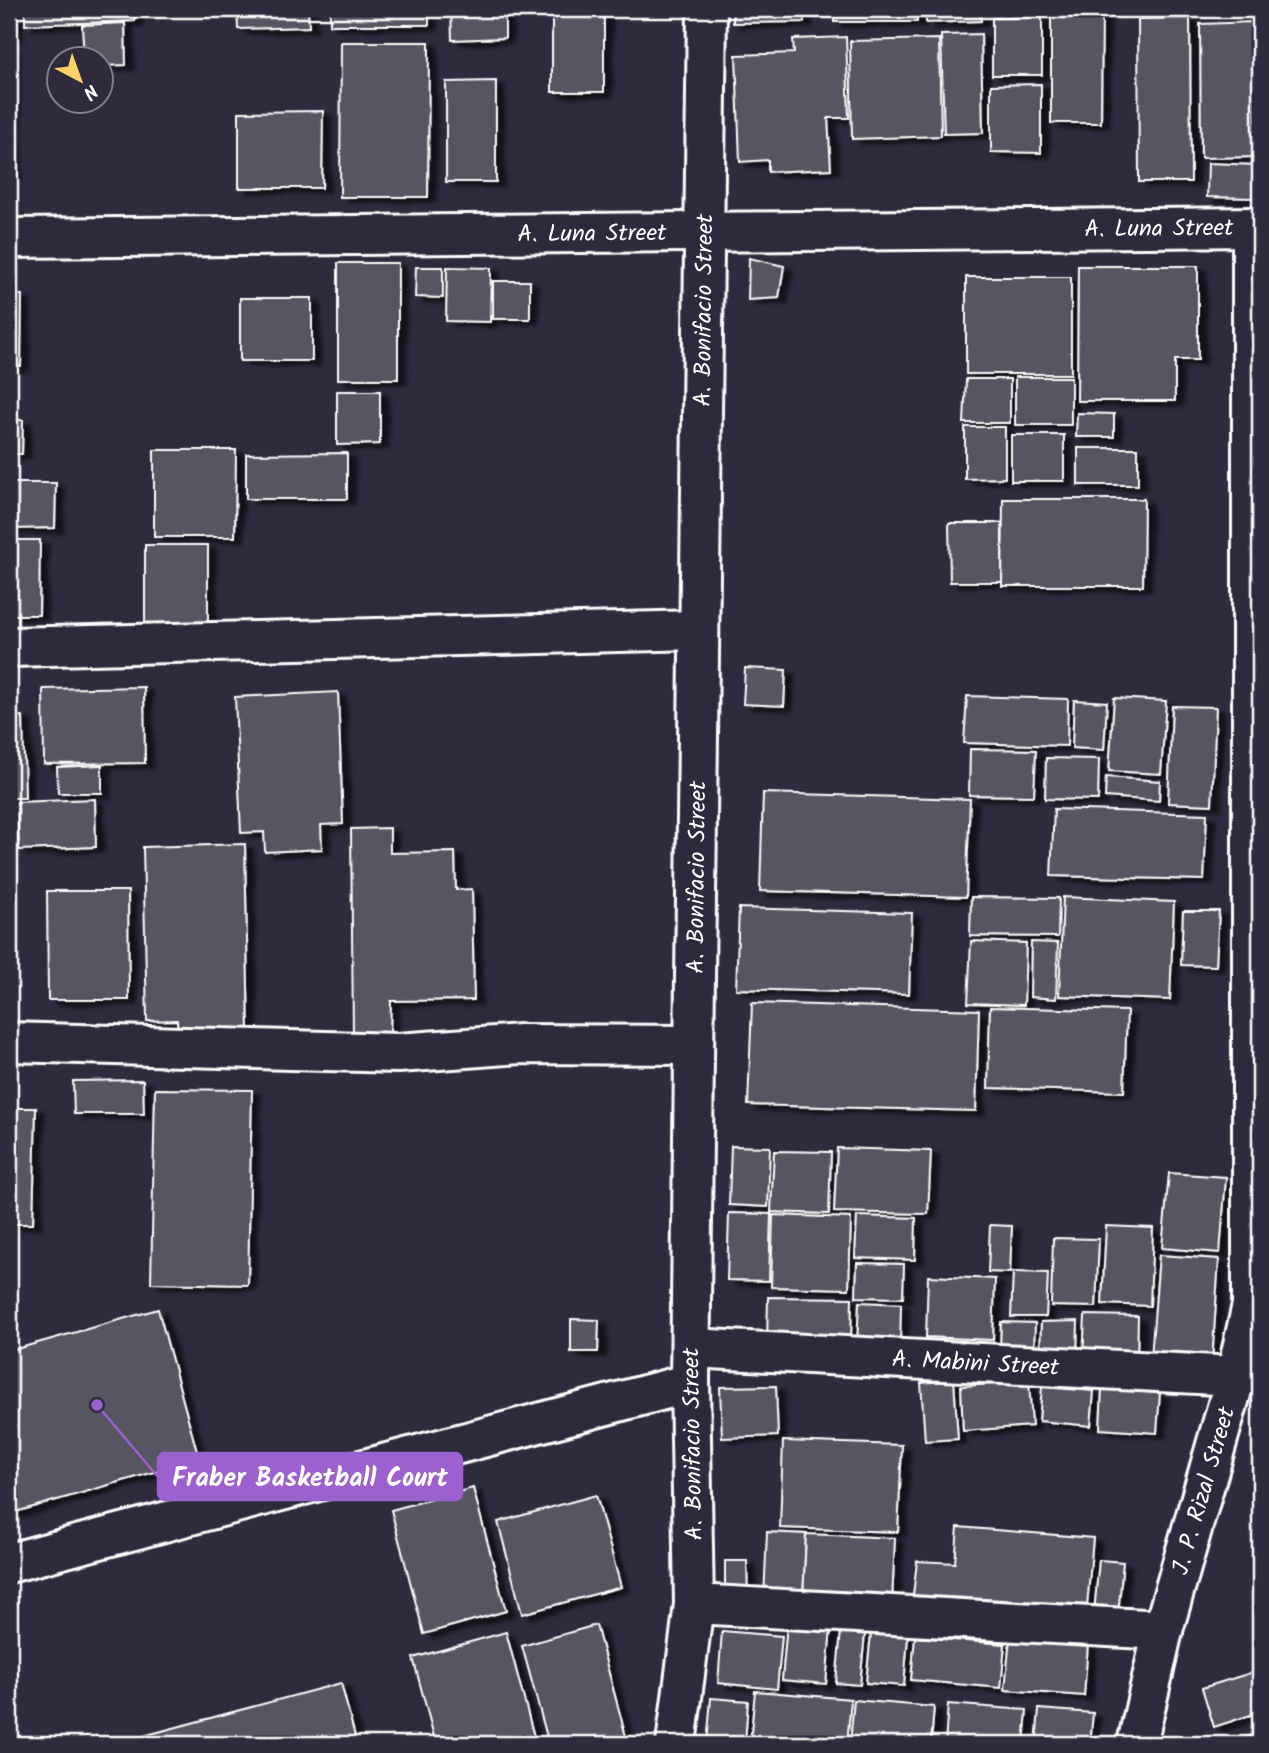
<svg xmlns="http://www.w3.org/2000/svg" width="1269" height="1753" font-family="Kalam,sans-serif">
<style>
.building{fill:#595564;stroke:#fff;stroke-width:2;filter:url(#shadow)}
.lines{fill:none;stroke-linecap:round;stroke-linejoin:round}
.street-casing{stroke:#fff;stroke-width:44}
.street{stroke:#2f2a3d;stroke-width:38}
.labels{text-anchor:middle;stroke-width:7;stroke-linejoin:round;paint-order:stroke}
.street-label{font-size:24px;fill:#fff;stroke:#2f2a3d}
.leader{fill:none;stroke:#9c61cf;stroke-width:2.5}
.callout-dot{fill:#9c61cf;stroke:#2f2a3d;stroke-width:2.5}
.callout{fill:#9c61cf;stroke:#9c61cf;stroke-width:2.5}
.callout-label{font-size:26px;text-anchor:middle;font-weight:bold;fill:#fff}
</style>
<defs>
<filter id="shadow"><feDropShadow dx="8" dy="4.5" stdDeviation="2" flood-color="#0009"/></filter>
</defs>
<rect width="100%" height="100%" fill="#2f2a3d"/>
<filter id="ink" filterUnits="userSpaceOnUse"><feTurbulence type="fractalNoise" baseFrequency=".0143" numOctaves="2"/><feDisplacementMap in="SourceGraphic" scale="14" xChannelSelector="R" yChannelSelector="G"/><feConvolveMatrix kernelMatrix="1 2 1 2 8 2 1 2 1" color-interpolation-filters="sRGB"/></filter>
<g filter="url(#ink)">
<!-- building -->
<g class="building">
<rect x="9" y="9" width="5" height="29"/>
<polygon points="25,9 135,9 135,21 25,25"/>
<polygon points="237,9 308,9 309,27 238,29"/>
<rect x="330" y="9" width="99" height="16"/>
<polygon points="451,9 505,9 505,38 452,40"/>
<polygon points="552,9 664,9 604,10 604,92 552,92"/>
<polygon points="733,9 804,9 804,22 733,23"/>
<rect x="834" y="9" width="83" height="13"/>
<polygon points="926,9 980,9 981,21 926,23"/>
<polygon points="1051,9 1102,9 1101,123 1051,123"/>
<polygon points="1128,9 1244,9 1244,11 1128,12"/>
<polygon points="1042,17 1042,75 992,75 992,18"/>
<polygon points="1190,18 1191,182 1139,182 1138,19"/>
<polygon points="1255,22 1256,157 1201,158 1200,24"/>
<polygon points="125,23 126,65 102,66 102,60 84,60 82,25"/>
<polygon points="981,34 983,133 944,134 941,35"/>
<polygon points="846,37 849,118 828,118 831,169 768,172 768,160 740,162 736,55 794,53 793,39"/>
<polygon points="939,39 941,136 852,139 850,41"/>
<polygon points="341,42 429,42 428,197 340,197"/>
<polygon points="9,45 11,45 13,176 9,176"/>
<polygon points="496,81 496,182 446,182 446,82"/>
<polygon points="1041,84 1041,153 991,152 991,85"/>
<polygon points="323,111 322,188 239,188 239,112"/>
<polygon points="1208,163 1256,165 1255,198 1207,197"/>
<polygon points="749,258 784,266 779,298 748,300"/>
<rect x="338" y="263" width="60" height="116"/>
<polygon points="1078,266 1198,266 1198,360 1175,360 1175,401 1077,401"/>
<polygon points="416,267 443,267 443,298 415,297"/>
<polygon points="447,267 491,268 490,322 446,321"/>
<rect x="966" y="277" width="105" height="97"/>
<rect x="493" y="281" width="37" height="38"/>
<polygon points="9,295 22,295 21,366 9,366"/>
<rect x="240" y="298" width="72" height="63"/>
<rect x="1015" y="377" width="56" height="48"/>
<polygon points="966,379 1010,379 1010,423 964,423"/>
<polygon points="337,391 380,391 380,444 337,445"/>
<polygon points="1077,413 1114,414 1114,437 1076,437"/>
<polygon points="9,420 23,420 22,454 9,454"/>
<polygon points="965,427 1005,427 1005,478 965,479"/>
<rect x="1011" y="435" width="53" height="46"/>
<rect x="1078" y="448" width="60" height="37"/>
<polygon points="154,450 236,450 235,537 154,537"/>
<polygon points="347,453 347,499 246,499 246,454"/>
<polygon points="9,483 56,483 55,528 9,529"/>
<polygon points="1003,499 1144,499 1143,586 1002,586"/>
<polygon points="949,523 1002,523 1002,582 950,582"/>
<polygon points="9,540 40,540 39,615 9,615"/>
<rect x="145" y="545" width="63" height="79"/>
<polygon points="745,668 786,670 784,706 743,704"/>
<polygon points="144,687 145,763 44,764 43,689"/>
<polygon points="338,692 343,824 321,825 322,849 265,852 264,832 241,833 235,697"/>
<polygon points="967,696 1068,699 1067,746 964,743"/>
<polygon points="1114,698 1166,701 1161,774 1109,771"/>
<polygon points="1074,700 1107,702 1104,750 1072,748"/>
<polygon points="1172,706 1216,707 1212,805 1168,803"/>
<polygon points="23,716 25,798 9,798 9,717"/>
<polygon points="970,749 1036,750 1034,796 969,795"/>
<polygon points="1046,758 1099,759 1098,800 1045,799"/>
<polygon points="102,765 102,793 58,793 57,767"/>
<polygon points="1106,777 1160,781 1159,801 1105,797"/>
<polygon points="763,793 970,799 966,897 760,891"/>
<polygon points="95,799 96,847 19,850 17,802"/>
<polygon points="1054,809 1207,814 1204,880 1051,876"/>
<polygon points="390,828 390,853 455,852 456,890 472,889 474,1000 391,1001 390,1032 353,1033 351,829"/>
<polygon points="245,844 249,1035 178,1037 177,1020 147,1021 143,847"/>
<polygon points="47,891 128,891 129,1000 48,1000"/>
<polygon points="971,897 1059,898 1058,937 970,936"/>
<polygon points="1063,897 1174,902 1170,1000 1059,996"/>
<polygon points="739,908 912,913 909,994 736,989"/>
<polygon points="1183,911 1219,911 1216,966 1181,965"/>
<polygon points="971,941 1026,943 1024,1005 968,1003"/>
<polygon points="1031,942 1058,943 1056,999 1030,997"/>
<polygon points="752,1003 979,1010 976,1111 748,1105"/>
<polygon points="990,1007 1127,1011 1124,1092 988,1088"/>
<polygon points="143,1080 144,1114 74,1114 73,1081"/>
<polygon points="155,1089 252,1090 248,1285 151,1283"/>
<polygon points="9,1108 36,1108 33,1224 9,1224"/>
<polygon points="731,1146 770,1147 768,1207 729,1205"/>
<polygon points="837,1148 931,1151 928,1214 834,1212"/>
<polygon points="774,1151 831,1152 829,1214 771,1212"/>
<polygon points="1169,1173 1226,1177 1220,1253 1162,1248"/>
<polygon points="729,1213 771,1214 769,1281 727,1280"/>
<polygon points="773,1215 851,1218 849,1289 771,1287"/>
<polygon points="857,1216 916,1218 915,1260 855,1258"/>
<polygon points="990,1225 1012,1226 1010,1273 988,1272"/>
<polygon points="1106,1226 1153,1228 1150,1306 1102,1304"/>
<polygon points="1053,1238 1099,1239 1096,1307 1051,1306"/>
<polygon points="1159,1255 1219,1259 1212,1362 1151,1358"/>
<polygon points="857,1263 904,1264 903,1298 856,1297"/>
<polygon points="1013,1272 1048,1273 1046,1317 1011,1317"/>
<polygon points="928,1276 995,1279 993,1340 926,1337"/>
<polygon points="768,1297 852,1298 851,1342 767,1342"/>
<polygon points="859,1302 901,1304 900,1347 857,1346"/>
<polygon points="158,1309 199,1459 9,1514 9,1351"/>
<polygon points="1085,1315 1138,1316 1137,1365 1083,1363"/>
<polygon points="571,1319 599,1320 598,1352 571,1352"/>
<polygon points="1078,1321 1077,1359 1040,1358 1041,1322"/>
<polygon points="1001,1322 1035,1323 1034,1353 1000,1352"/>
<polygon points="954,1380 958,1439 925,1441 921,1383"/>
<polygon points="1029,1382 1032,1426 963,1431 961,1386"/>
<polygon points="776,1386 778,1436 722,1438 720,1387"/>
<polygon points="1042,1387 1094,1391 1091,1426 1039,1421"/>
<polygon points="1102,1389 1160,1393 1157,1433 1100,1429"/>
<polygon points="783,1441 902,1445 898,1532 780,1528"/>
<polygon points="473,1488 506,1611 424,1634 391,1510"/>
<polygon points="596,1495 621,1587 522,1614 498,1522"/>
<polygon points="958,1527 1093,1538 1086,1618 912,1604 917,1561 955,1563"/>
<polygon points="767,1532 806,1534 803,1600 764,1598"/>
<polygon points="806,1534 895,1538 892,1604 803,1600"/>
<polygon points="1099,1560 1123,1562 1118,1615 1094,1613"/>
<polygon points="725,1561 747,1561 748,1599 725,1600"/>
<polygon points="787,1624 831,1627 826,1684 782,1680"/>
<polygon points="596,1625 628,1744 549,1744 522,1646"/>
<polygon points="722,1631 782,1636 777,1689 718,1683"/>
<polygon points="841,1631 865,1633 860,1685 836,1683"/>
<polygon points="506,1632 536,1744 436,1744 413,1658"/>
<polygon points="871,1633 908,1636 904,1686 866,1683"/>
<polygon points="915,1637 1005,1644 1001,1688 911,1680"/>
<polygon points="1010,1638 1088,1644 1084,1696 1005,1690"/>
<polygon points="1260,1670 1260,1712 1214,1727 1202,1688"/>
<polygon points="341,1683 357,1744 133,1744 132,1739"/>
<polygon points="755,1691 851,1699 847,1744 750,1744"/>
<polygon points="711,1698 748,1701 745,1744 707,1744"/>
<polygon points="854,1700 934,1707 931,1744 850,1744"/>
<polygon points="948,1704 1027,1710 1024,1744 945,1744"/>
<polygon points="1039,1709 1093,1713 1090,1744 1036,1744"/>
<polygon points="1260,1733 1260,1744 1225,1744"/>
</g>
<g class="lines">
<defs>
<g id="street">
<path id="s1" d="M 9,238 L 1260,227"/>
<polyline points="9,647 699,630"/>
<polyline points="9,1042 398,1053 521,1044 694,1045"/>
<path id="s2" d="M 691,1348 L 1236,1376 L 1258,1375"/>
<polyline points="9,1563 690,1383"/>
<polyline points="694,1604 1163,1630"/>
<path id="s3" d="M 676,1744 L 694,1604 L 690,1383 L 707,9"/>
<path id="s4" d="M 1137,1744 L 1163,1630 L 1236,1376 L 1252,1305 L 1252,227"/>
</g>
</defs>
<!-- street casing -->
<use href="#street" class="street-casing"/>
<!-- street -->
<use href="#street" class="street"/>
</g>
</g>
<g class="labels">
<!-- street labels -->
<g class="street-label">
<text dy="8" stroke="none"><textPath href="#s1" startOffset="1150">A. Luna Street</textPath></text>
<text dy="8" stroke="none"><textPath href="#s1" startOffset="583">A. Luna Street</textPath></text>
<text dy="8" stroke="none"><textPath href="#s3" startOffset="1435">A. Bonifacio Street</textPath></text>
<text dy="8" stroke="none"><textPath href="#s3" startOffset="868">A. Bonifacio Street</textPath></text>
<text dy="8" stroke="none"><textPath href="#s2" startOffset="285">A. Mabini Street</textPath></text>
<text transform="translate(692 1444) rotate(-91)" y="8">A. Bonifacio Street</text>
<text dy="8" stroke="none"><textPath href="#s4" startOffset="262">J. P. Rizal Street</textPath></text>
</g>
</g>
<!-- callouts -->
<path class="leader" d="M97 1405L158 1477"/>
<circle class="callout-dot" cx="97" cy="1405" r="7"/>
<rect class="callout" x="158" y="1453" width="304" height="47" rx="7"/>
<g class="callout-label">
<text x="310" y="1486">Fraber Basketball Court</text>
</g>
<!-- margin -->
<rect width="1269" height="1753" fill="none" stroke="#2f2a3d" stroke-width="35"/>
<rect x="18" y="18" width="1234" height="1718" fill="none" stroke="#fff" stroke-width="2.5" filter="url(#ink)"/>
<!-- north arrow -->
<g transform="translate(80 80) rotate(139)"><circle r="33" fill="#2f2a3d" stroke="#827f8b" stroke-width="2"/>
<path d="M0-5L12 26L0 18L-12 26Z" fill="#ffd166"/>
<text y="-10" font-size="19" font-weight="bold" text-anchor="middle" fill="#ffffff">N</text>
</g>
</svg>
